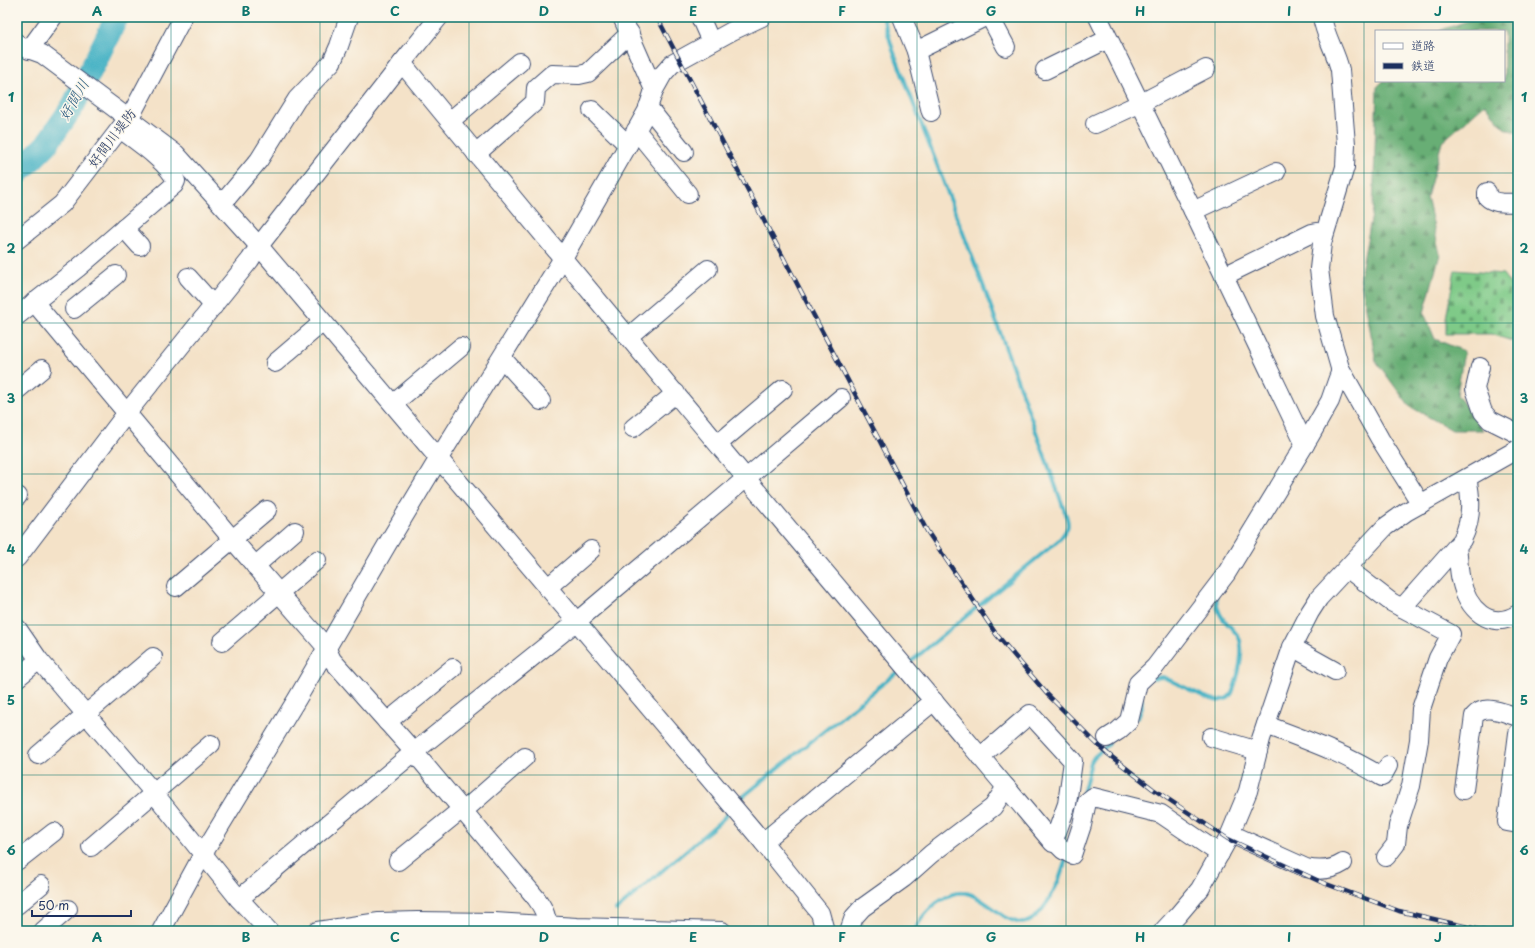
<svg xmlns="http://www.w3.org/2000/svg" width="1535" height="948" font-family="'Playpen Sans','Klee One',sans-serif">
<style>
.forest{fill:url(#forest-firs);stroke:#416e69}
.cemetery{fill:url(#cemetery-stones);stroke:#4d7c73}
.lines{fill:none;stroke-linecap:round;stroke-linejoin:round}
.stream{stroke:#47b2c5;stroke-width:4}
.river{stroke:#47b2c5;stroke-width:24}
.minor-casing{stroke:#3c4a6e;stroke-width:20}
.minor{stroke:#fff;stroke-width:18}
.rail-casing{stroke:#1b2f5e;stroke-width:4.5}
.rail{stroke:#fbf7ec;stroke-width:3;stroke-dasharray:9;stroke-linecap:butt}
.grid{fill:none;stroke:#0f766e;stroke-width:1;stroke-opacity:0.55}
.labels{text-anchor:middle;stroke-width:3;stroke-linejoin:round;paint-order:stroke}
.street-label{font-size:14px;fill:#1b2f5e;stroke:#fbf7ec}
.water-label{font-size:15px;font-style:italic;fill:#2a5d82;stroke:#fbf7ec}
.neatline{fill:none;stroke:#0f766e;stroke-width:1.5}
.grid-label{font-size:13px;text-anchor:middle;font-weight:bold;fill:#0f766e}
</style>
<defs>
<pattern id="forest-firs" width="22" height="20" patternUnits="userSpaceOnUse"><rect width="22" height="20" fill="#67ae74"/><path d="M5 1l3.5 6h-7zM16 11l3.5 6h-7z" fill="#548e62"/></pattern>
<pattern id="cemetery-stones" width="16" height="16" patternUnits="userSpaceOnUse"><rect width="16" height="16" fill="#7fca88"/><path d="M2 7V4a2 2 0 0 1 4 0v3zM10 15v-3a2 2 0 0 1 4 0v3z" fill="#67a472"/></pattern>
</defs>
<rect width="100%" height="100%" fill="#fbf7ec"/>
<filter id="ink" filterUnits="userSpaceOnUse"><feTurbulence type="fractalNoise" baseFrequency=".025" numOctaves="2"/><feDisplacementMap in="SourceGraphic" scale="8" xChannelSelector="R" yChannelSelector="G"/><feConvolveMatrix kernelMatrix="1 2 1 2 8 2 1 2 1" color-interpolation-filters="sRGB"/></filter>
<filter id="wash" filterUnits="userSpaceOnUse"><feTurbulence type="fractalNoise" baseFrequency=".012" numOctaves="4" result="noise"/><feDisplacementMap in="SourceGraphic" scale="16" xChannelSelector="R" yChannelSelector="G"/><feGaussianBlur stdDeviation="0.9" result="paint"/><feColorMatrix in="noise" values="0 0 0 0 0 0 0 0 0 0 0 0 0 0 0 0 0 1.4 0 .05"/><feComposite in="paint" operator="in"/></filter>
<g filter="url(#wash)">
<rect width="100%" height="100%" fill="#f4e2c8"/>
<!-- forest -->
<polygon class="forest" points="1479,17 1513,24 1518,29 1518,133 1504,128 1485,104 1442,142 1427,197 1440,254 1424,313 1435,339 1464,351 1457,395 1483,430 1452,430 1409,406 1376,361 1360,276 1373,209 1377,87 1383,81 1504,81 1504,31 1438,31"/>
<!-- cemetery -->
<polygon class="cemetery" points="1455,270 1503,274 1518,295 1518,330 1512,341 1491,334 1446,334 1446,318"/>
<g class="lines">
<!-- stream -->
<g class="stream">
<path d="M 883,17 L 893,50 L 983,285 L 1065,512 C 1070,526 1069,528 1059,540 L 908,664"/>
<path d="M 1153,678 L 1163,677 L 1205,697 L 1218,701 L 1228,698 L 1232,693 C 1237,681 1246,648 1238,636 C 1227,620 1218,621 1216,597"/>
<polyline points="1138,718 1142,708 1142,700"/>
<polyline points="1082,798 1091,762 1094,757 1109,744"/>
<polyline points="736,803 740,799 901,669"/>
<polyline points="616,910 722,820 730,810"/>
<path d="M 915,931 C 918,921 931,906 940,901 C 949,895 954,892 965,893 C 977,894 997,912 1007,918 C 1011,920 1018,923 1022,923 C 1044,921 1062,876 1066,857"/>
</g>
<!-- river -->
<polyline class="river" points="17,174 46,145 73,106 117,17"/>
</g>
</g>
<g filter="url(#ink)">
<g class="lines">
<defs>
<g id="minor">
<polyline points="622,17 654,90"/>
<polyline points="700,17 711,42"/>
<polyline points="902,17 916,51 931,112"/>
<polyline points="990,17 1006,47"/>
<polyline points="1098,17 1193,211 1305,445"/>
<polyline points="17,43 20,46 42,54 176,154 259,246 763,842 820,913 825,931"/>
<polyline points="29,50 53,17"/>
<polyline points="916,51 985,17"/>
<path d="M 402,63 C 616,325 835,584 1053,843 L 1067,804 L 1073,761 L 1030,714 L 980,757"/>
<polyline points="1045,70 1108,39"/>
<polyline points="648,107 684,152"/>
<polyline points="592,110 628,145"/>
<polyline points="450,121 520,62"/>
<polyline points="1095,124 1141,103 1206,69"/>
<polyline points="636,130 688,194"/>
<polyline points="476,154 535,102 536,88 552,74 579,75 588,73 630,33"/>
<path d="M 1487,192 L 1487,197 C 1495,205 1508,202 1518,203"/>
<polyline points="222,204 259,160 297,99 332,62 339,46 349,17"/>
<polyline points="1193,211 1276,172"/>
<polyline points="124,228 140,246"/>
<polyline points="17,240 62,204 122,126 129,119 183,17"/>
<polyline points="1224,276 1312,233 1317,232 1324,235"/>
<polyline points="188,277 214,306"/>
<path d="M 34,302 L 232,539 L 326,647 L 332,660 L 414,752 L 536,898 C 542,906 547,914 547,925"/>
<polyline points="74,309 116,275"/>
<path d="M 17,316 L 78,268 L 174,185 L 176,181 C 169,163 136,141 120,129"/>
<polyline points="628,337 708,269"/>
<polyline points="502,358 541,401"/>
<polyline points="275,363 323,322"/>
<polyline points="1480,367 1475,389 1483,412 1490,420 1518,434"/>
<polyline points="1340,368 1380,439 1421,504"/>
<polyline points="17,390 42,369"/>
<polyline points="393,404 461,347"/>
<polyline points="633,428 676,393"/>
<polyline points="718,444 783,389"/>
<polyline points="17,497 18,496"/>
<path d="M 1457,547 C 1459,558 1458,569 1461,580 C 1467,608 1489,632 1518,614"/>
<polyline points="17,558 126,414 250,260 259,246 402,63 439,17"/>
<polyline points="255,566 295,531"/>
<polyline points="1348,569 1391,602 1451,634 1438,658 1421,709 1419,740 1411,786 1398,826 1396,844 1386,857"/>
<polyline points="176,587 267,510"/>
<polyline points="547,588 591,550"/>
<path d="M 1402,608 L 1462,540 C 1472,520 1472,499 1467,478"/>
<polyline points="17,628 39,660 154,793 239,899 269,931"/>
<polyline points="222,642 317,560"/>
<polyline points="1292,647 1335,671"/>
<polyline points="17,678 39,660"/>
<polyline points="387,722 453,668"/>
<path d="M 1266,725 C 1306,740 1346,754 1382,777 L 1388,766"/>
<polyline points="1518,733 1507,822 1518,824"/>
<polyline points="1211,737 1258,751"/>
<path d="M 1107,738 L 1118,731 L 1129,721 L 1138,683 L 1155,667 L 1226,574 L 1310,436 L 1330,401 L 1337,381 L 1340,373 L 1340,368 L 1325,316 L 1319,269 L 1322,243 L 1345,167 L 1346,144 L 1340,70 C 1336,52 1325,36 1322,17"/>
<polyline points="38,755 153,657"/>
<path d="M 1464,790 L 1474,716 C 1485,703 1504,713 1518,717"/>
<path d="M 1231,834 L 1306,868 C 1319,871 1332,870 1343,863"/>
<polyline points="1054,841 1063,850 1072,855 1082,825 1087,802 1093,797 1161,814 1220,854"/>
<polyline points="763,842 934,701"/>
<polyline points="91,847 211,744"/>
<polyline points="17,861 54,832"/>
<polyline points="398,861 462,809 468,807 525,757"/>
<polyline points="239,899 414,752 576,622 841,398"/>
<polyline points="17,905 41,885"/>
<polyline points="43,931 68,909"/>
<polyline points="161,931 203,854 297,699 388,543 439,458 563,258 628,145 647,111 654,90 663,74 672,64 732,31 762,17"/>
<polyline points="317,931 379,922 417,921 495,922 577,927 722,931"/>
<polyline points="849,931 854,917 862,908 904,878 931,854 993,807 1006,787"/>
<polyline points="1163,931 1178,915 1200,889 1228,839 1248,791 1261,739 1292,647 1310,612 1319,598 1385,527 1406,512 1518,449"/>
</g>
</defs>
<!-- minor casing -->
<use href="#minor" class="minor-casing"/>
<!-- minor -->
<use href="#minor" class="minor"/>
<defs>
<polyline id="rail" points="657,17 927,531 996,634 1047,694 1098,745 1108,754 1153,789 1228,839 1321,882 1399,911 1485,931"/>
</defs>
<!-- rail casing -->
<use href="#rail" class="rail-casing"/>
<!-- rail -->
<use href="#rail" class="rail"/>
</g>
</g>
<!-- grid -->
<path class="grid" d="M 171,17 L 171,931M 320,17 L 320,931M 469,17 L 469,931M 618,17 L 618,931M 768,17 L 768,931M 917,17 L 917,931M 1066,17 L 1066,931M 1215,17 L 1215,931M 1364,17 L 1364,931M 17,173 L 1518,173M 17,323 L 1518,323M 17,474 L 1518,474M 17,625 L 1518,625M 17,775 L 1518,775"/>
<g class="labels">
<!-- street labels -->
<g class="street-label">
<text transform="translate(112 138) rotate(-53)" y="5">好間川堤防</text>
</g>
<!-- water labels -->
<g class="water-label">
<text transform="translate(74 100) rotate(-60)" y="5">好間川</text>
</g>
</g>
<!-- margin -->
<rect width="1535" height="948" fill="none" stroke="#fbf7ec" stroke-width="44"/>
<!-- legend -->
<rect x="1375" y="30" width="130" height="52" fill="#fbf7ec" stroke="#a1a7b3"/>
<rect x="1383" y="43" width="20" height="6" fill="#ffffff" stroke="#a1a7b3"/>
<text x="1411" y="50" font-size="12" fill="#1b2f5e">道路</text>
<rect x="1383" y="63" width="20" height="6" fill="#1b2f5e" stroke="#a1a7b3"/>
<text x="1411" y="70" font-size="12" fill="#1b2f5e">鉄道</text>
<!-- scale -->
<path d="M32 910v6h99v-6" fill="none" stroke="#1b2f5e" stroke-width="2"/>
<text x="38" y="910" font-size="12" fill="#1b2f5e" stroke="#fbf7ec" stroke-width="3" paint-order="stroke">50 m</text>
<rect x="22" y="22" width="1491" height="904" class="neatline"/>
<g class="grid-label">
<text x="97" y="16">A</text>
<text x="246" y="16">B</text>
<text x="395" y="16">C</text>
<text x="544" y="16">D</text>
<text x="693" y="16">E</text>
<text x="842" y="16">F</text>
<text x="991" y="16">G</text>
<text x="1140" y="16">H</text>
<text x="1289" y="16">I</text>
<text x="1438" y="16">J</text>
<text x="11" y="102">1</text>
<text x="1524" y="102">1</text>
<text x="11" y="253">2</text>
<text x="1524" y="253">2</text>
<text x="11" y="403">3</text>
<text x="1524" y="403">3</text>
<text x="11" y="554">4</text>
<text x="1524" y="554">4</text>
<text x="11" y="705">5</text>
<text x="1524" y="705">5</text>
<text x="11" y="855">6</text>
<text x="1524" y="855">6</text>
<text x="97" y="942">A</text>
<text x="246" y="942">B</text>
<text x="395" y="942">C</text>
<text x="544" y="942">D</text>
<text x="693" y="942">E</text>
<text x="842" y="942">F</text>
<text x="991" y="942">G</text>
<text x="1140" y="942">H</text>
<text x="1289" y="942">I</text>
<text x="1438" y="942">J</text>
</g>
</svg>
